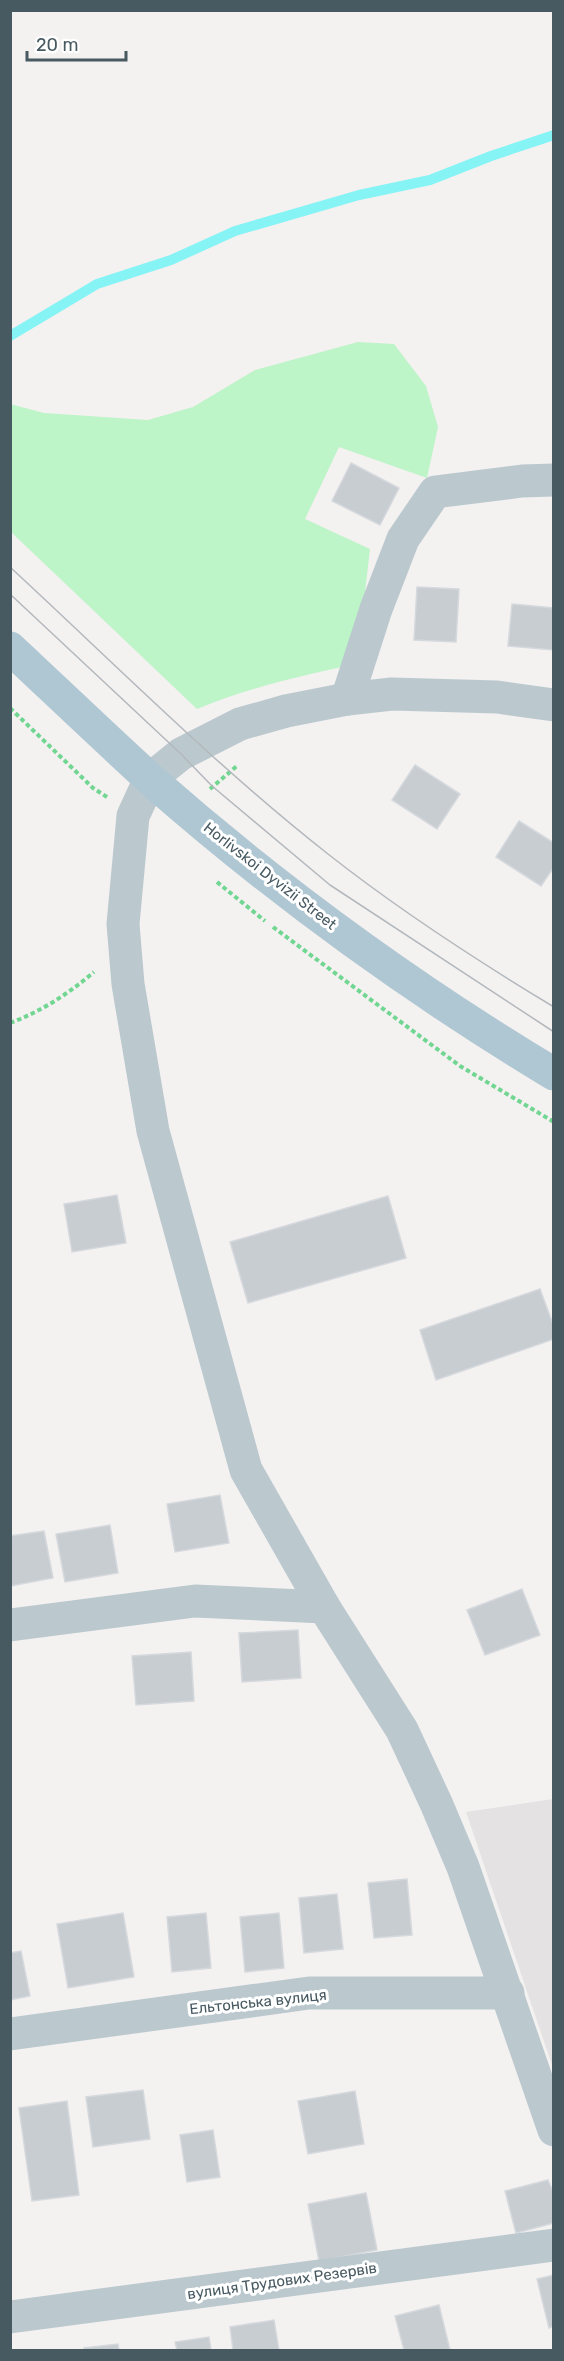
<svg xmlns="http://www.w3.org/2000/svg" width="564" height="2361" font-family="Rubik,sans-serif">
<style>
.education{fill:#e5e2e4}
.green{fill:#bdf4c8}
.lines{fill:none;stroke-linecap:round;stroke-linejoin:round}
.stream{stroke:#86f3f5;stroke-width:10}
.building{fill:#c8cdd2;stroke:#d5d9dd;stroke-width:1.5}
.path{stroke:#71d691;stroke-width:4;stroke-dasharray:4.5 3;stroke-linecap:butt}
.minor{stroke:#bbc9cf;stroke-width:33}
.major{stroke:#afc7d2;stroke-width:33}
.tram{stroke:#b3b8bc;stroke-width:1.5}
.labels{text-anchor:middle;stroke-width:6;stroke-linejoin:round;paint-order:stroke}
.street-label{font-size:15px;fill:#475961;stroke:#fff}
</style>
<rect width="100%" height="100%" fill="#f4f1f1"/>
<!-- education -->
<polygon class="education" points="553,1799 554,1799 553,2068 466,1812"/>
<!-- green -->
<path class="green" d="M 358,342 L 394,344 L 426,386 L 438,427 L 427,478 L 339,447 L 305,519 L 370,549 L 363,610 L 368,661 C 310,674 252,686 197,709 L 11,532 L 10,404 L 44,413 L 148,420 L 193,407 L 255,370 Z"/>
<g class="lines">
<!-- stream -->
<polyline class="stream" points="10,336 97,284 171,260 235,231 359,195 430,180 491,156 554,135"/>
</g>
<!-- building -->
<g class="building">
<polygon points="351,463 399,488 380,525 332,501"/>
<polygon points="417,587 459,589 456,642 414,640"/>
<polygon points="512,604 554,608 554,650 508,646"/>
<polygon points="415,765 460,794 437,829 392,800"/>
<polygon points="519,821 554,843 554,867 541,886 496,857"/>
<polygon points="117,1195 126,1243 72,1252 64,1204"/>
<polygon points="388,1196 406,1258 248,1303 230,1242"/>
<polygon points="540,1289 554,1327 554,1339 436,1380 420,1330"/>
<polygon points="220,1495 229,1543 175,1552 167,1504"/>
<polygon points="110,1525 118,1573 65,1582 56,1534"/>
<polygon points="44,1531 53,1578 10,1586 10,1536"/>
<polygon points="522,1589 540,1635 485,1655 467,1610"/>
<polygon points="298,1630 301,1678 242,1682 239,1633"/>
<polygon points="191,1652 194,1701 136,1705 132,1656"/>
<polygon points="407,1879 412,1935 374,1938 368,1883"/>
<polygon points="337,1894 343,1949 304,1953 299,1898"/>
<polygon points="123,1913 134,1977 68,1988 57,1924"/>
<polygon points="206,1913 211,1968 172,1972 167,1917"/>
<polygon points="279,1913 284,1968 245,1972 240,1917"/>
<polygon points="21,1951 30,1996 10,2000 10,1953"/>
<polygon points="143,2090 150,2139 93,2147 86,2097"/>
<polygon points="355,2091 364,2144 308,2154 298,2101"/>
<polygon points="67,2101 79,2195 32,2201 19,2108"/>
<polygon points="213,2130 220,2177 187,2182 180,2135"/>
<polygon points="548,2180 554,2194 554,2223 516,2233 505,2191"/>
<polygon points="366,2193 377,2250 319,2261 308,2204"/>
<polygon points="554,2275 554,2326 549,2328 537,2279"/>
<polygon points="439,2305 450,2350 404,2350 395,2316"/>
<polygon points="274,2320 279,2350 233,2350 230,2327"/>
<polygon points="209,2337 211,2350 177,2350 175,2342"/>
<polygon points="118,2344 119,2350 84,2350 84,2348"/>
</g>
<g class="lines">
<!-- path -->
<g class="path">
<polyline points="10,708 93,788 107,797"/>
<polyline points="210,789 238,765"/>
<polyline points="217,882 265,921"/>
<polyline points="273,927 460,1066 554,1122"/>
<path d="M 10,1023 C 42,1011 68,994 94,972"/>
</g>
<!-- minor -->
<g class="minor">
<polyline points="347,699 376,609 403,539 435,492 522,481 554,480"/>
<polyline points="554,705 497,697 392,694 347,699 286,711 240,724 181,754 150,779 133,816 123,924 128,984 153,1131 246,1470 324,1607 402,1730 436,1803 463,1867 554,2130"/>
<polyline points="10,1625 195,1601 324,1607"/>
<polyline points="10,2034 309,1993 508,1993"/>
<polyline points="10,2317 554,2245"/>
</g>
<!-- major -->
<path class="major" d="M 10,648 C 57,692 103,736 150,779 C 275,889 411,988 554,1074"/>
<!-- tram -->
<g class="tram">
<path d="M 10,567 C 115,664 216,766 328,854 C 399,910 476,960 554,1007"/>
<polyline points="10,594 181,754 212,786 330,885 554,1032"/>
</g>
</g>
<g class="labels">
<!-- street labels -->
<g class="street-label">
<text transform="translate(270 876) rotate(38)" y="5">Horlivskoi Dyvizii Street</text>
<text transform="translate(258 2002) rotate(-6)" y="5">Ельтонська вулиця</text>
<text transform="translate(282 2281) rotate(-8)" y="5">вулиця Трудових Резервів</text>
</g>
</g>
<!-- border -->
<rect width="564" height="2361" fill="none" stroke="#475961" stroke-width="24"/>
<!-- scale -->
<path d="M27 51v9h99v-9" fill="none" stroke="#475961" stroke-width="3"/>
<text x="36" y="51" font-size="18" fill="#475961" stroke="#ffffff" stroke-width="4.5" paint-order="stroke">20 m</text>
</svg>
